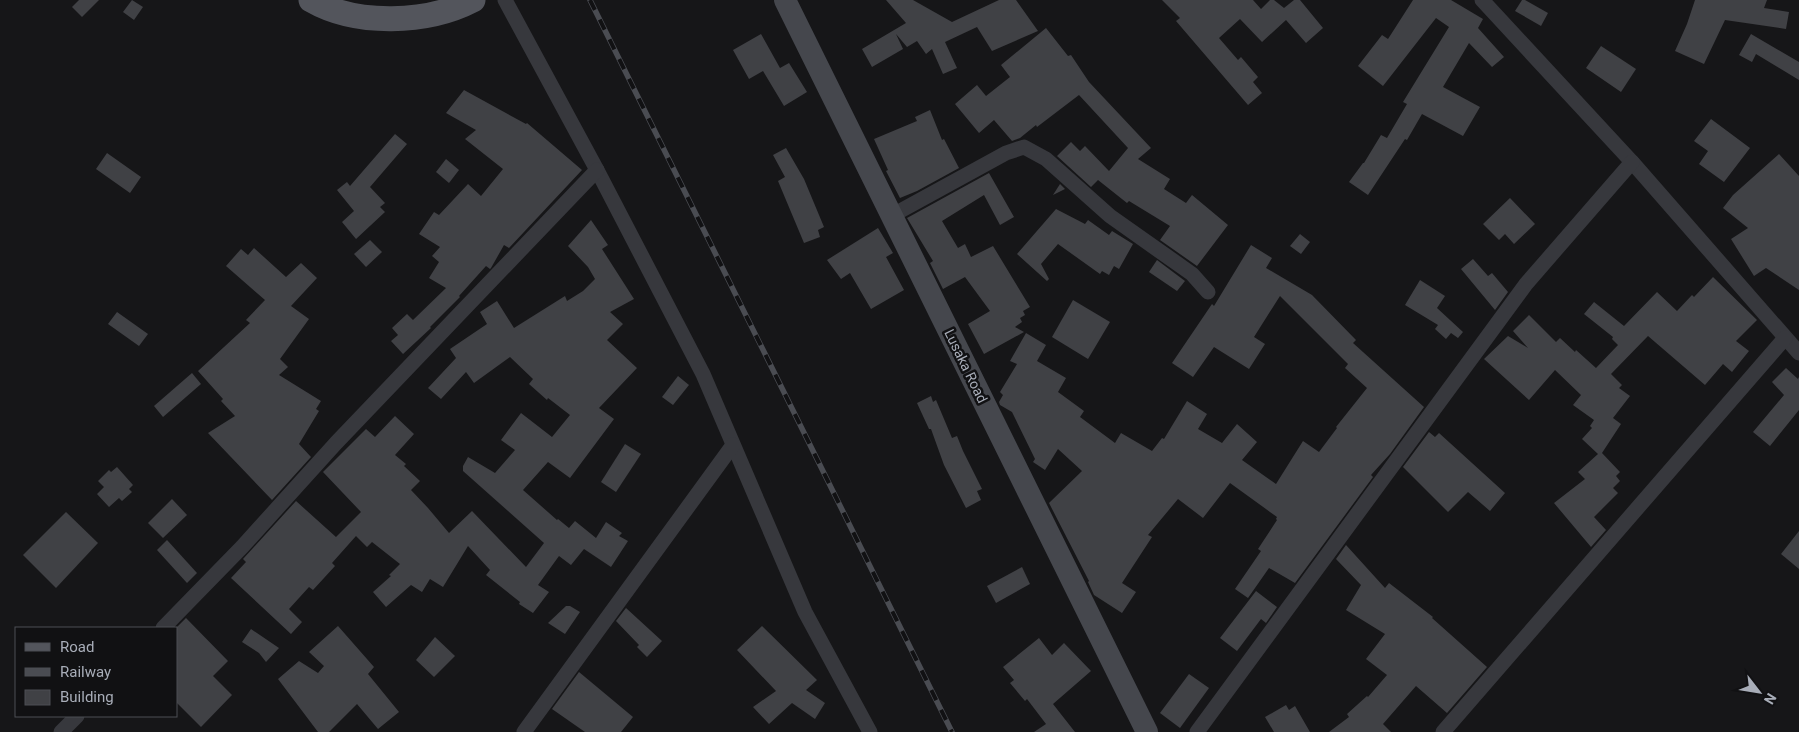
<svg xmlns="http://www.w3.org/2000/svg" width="1799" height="732" font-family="Roboto,sans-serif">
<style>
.building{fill:#404145}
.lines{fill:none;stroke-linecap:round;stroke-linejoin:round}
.street{stroke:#37383d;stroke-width:15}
.secondary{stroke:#45474d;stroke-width:22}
.primary{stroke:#53555c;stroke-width:25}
.rail-casing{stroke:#4a4c52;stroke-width:5.5}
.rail{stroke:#111113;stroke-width:4;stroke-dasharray:11;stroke-linecap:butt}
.labels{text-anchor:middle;stroke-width:5;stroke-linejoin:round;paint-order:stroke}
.street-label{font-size:14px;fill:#a8adb8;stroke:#111113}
</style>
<rect width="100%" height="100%" fill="#161618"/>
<!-- building -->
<g class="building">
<polygon points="79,0 99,0 82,17 72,7"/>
<polygon points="132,0 143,7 134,20 123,12"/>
<polygon points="886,0 913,0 952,22 999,0 1016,0 1038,31 992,51 977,27 945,42 957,68 943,74 932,49 926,54 917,41 907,47 896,34 903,49 872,67 862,49 906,23"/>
<polygon points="1162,0 1253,0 1261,9 1270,0 1274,0 1284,8 1294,0 1300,0 1323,28 1306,43 1286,20 1262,42 1240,19 1219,38 1238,60 1241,57 1258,77 1253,82 1262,93 1248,105 1176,21 1180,18"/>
<polygon points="1413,0 1451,0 1483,19 1478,28 1504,57 1492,67 1469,43 1443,87 1480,107 1463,136 1422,114 1407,140 1405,139 1368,195 1349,182 1363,163 1364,163 1381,135 1387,138 1407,104 1403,102 1449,27 1436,18 1383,86 1358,66 1382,35 1388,39"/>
<polygon points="1522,0 1525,0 1548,13 1541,26 1515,11"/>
<polygon points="1695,0 1767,0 1764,8 1789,12 1786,29 1725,20 1704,64 1675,51 1687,24"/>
<polygon points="1046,28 1068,56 1071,55 1089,82 1151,148 1138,159 1170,179 1164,189 1186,203 1192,195 1228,225 1197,266 1160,240 1170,226 1129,201 1127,203 1098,180 1091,187 1057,156 1071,142 1080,151 1085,146 1109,171 1128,148 1079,95 1037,127 1036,125 1020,138 1012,141 994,120 979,133 955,104 977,85 986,96 1010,77 1001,65"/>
<polygon points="761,34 780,68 789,63 807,92 784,106 763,71 749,79 733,50"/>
<polygon points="1751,34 1799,62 1799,80 1756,54 1752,62 1739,55"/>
<polygon points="1601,46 1636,69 1621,92 1586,68"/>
<polygon points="464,90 526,124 527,123 582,170 509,248 504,245 491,268 490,269 486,266 459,296 460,297 430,327 431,328 403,354 391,341 398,335 392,328 407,314 413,320 446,288 429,278 439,262 432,256 440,247 419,234 434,212 439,215 468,184 481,196 503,169 465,139 476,130 446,113"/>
<polygon points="930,110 942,140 944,139 959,168 917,191 900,198 886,171 888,170 874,139 917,121 915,117"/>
<polygon points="1711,119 1750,148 1724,182 1699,164 1708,151 1694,141"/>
<polygon points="395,134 407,144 370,187 385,203 380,207 385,212 356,239 342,222 354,211 337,190 347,182 350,186"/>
<polygon points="786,148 804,179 824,227 818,230 820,237 804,243 778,181 785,177 773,155"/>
<polygon points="107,153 141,177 130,193 96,169"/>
<polygon points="1779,154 1799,176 1799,290 1766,268 1754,276 1731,239 1748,228 1723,208 1733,195"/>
<polygon points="446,159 459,170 449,183 436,172"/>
<polygon points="989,173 1014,217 1000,225 984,195 942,221 958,248 965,244 971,257 993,246 1030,307 1023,311 1025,315 1020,318 1022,322 1015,327 1024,332 984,354 968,324 990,311 965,277 943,289 930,263 933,261 907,218"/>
<polygon points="1060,184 1065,189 1053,195"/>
<polygon points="1510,198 1535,224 1514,244 1505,234 1499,240 1483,224"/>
<polygon points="1056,209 1085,224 1088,220 1109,235 1112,231 1133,244 1119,269 1114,266 1109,275 1102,271 1100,274 1058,244 1041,264 1049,279 1047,281 1017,254"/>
<polygon points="591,220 608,245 602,249 634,299 610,312 623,324 607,340 637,368 599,408 614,419 570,478 548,462 523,490 557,520 558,519 569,528 575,521 596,538 606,522 622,533 619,536 628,541 611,567 584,549 571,565 559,556 538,585 549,592 533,613 519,604 520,602 486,575 490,570 468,546 443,587 430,579 422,592 411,585 386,607 373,592 391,576 389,575 400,564 372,542 367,547 356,536 332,563 335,566 313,590 309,587 289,609 302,622 291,634 231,578 246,562 243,559 296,501 336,537 361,512 323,472 366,429 375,437 395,416 414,434 395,455 406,464 404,466 420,481 411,490 428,508 449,533 472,511 526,567 544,543 463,471 463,466 468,457 495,473 515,450 501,440 521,413 552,437 570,415 548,398 547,400 529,384 533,379 510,357 474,383 466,372 441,399 428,388 456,358 450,349 487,324 480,312 497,301 514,328 565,296 567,301 583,291 595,279 588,267 568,246"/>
<polygon points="878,228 893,253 886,257 904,290 871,309 850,273 841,279 827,260"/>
<polygon points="1300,234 1310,242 1301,254 1290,246"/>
<polygon points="370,240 382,252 366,267 354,254"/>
<polygon points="1251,245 1272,258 1266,268 1312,295 1356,340 1353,343 1424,407 1390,454 1371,475 1373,477 1295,583 1269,568 1248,598 1235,589 1261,551 1258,549 1277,520 1276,519 1277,517 1230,483 1203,518 1178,499 1148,535 1152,537 1122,583 1136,592 1122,613 1094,595 1088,582 1089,581 1049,503 1082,471 1058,449 1045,470 1033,462 1035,459 1012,412 1000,405 999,402 1003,395 1000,392 1017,364 1010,361 1026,333 1046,345 1037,361 1066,378 1058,392 1084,411 1080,417 1115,443 1121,433 1152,451 1162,438 1164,439 1187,401 1207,414 1198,429 1222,443 1237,424 1257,442 1242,460 1276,484 1303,441 1319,452 1337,428 1336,427 1367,388 1345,368 1348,364 1280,296 1254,337 1265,344 1249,369 1214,347 1193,377 1172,363 1212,304 1214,306"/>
<polygon points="254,248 286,277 301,263 317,278 291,306 309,319 280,359 288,367 279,375 321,401 316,409 319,411 299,444 311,457 272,500 208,433 235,416 221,401 223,399 198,371 250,323 246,320 265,300 226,266 241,249 248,255"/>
<polygon points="1473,259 1488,276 1492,273 1508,292 1495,310 1461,269"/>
<polygon points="1157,260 1185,281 1177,291 1149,272"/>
<polygon points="1713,277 1757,320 1736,341 1749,351 1732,372 1723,364 1705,385 1648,336 1611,374 1622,385 1619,388 1630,396 1613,418 1621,424 1602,453 1620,472 1616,476 1620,481 1613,488 1618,493 1594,517 1606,530 1591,547 1554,503 1585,479 1578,472 1598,454 1582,439 1592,428 1590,426 1594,420 1573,405 1581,395 1555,370 1529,400 1484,359 1508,336 1528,348 1513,331 1529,315 1556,342 1560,338 1575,352 1576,350 1596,368 1618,345 1612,339 1613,337 1584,314 1594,302 1624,326 1657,292 1677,311 1692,295 1694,297"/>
<polygon points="1420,280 1445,296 1437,308 1463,332 1458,338 1451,333 1446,339 1435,329 1438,325 1405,305"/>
<polygon points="1073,300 1110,322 1088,359 1052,337"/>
<polygon points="117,312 148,334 139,346 108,324"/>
<polygon points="1786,368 1798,379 1799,377 1799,410 1770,446 1753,432 1784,395 1772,382"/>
<polygon points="192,373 201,384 163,417 154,406"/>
<polygon points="678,376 689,385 673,405 662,397"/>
<polygon points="931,396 933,402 936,400 952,438 957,436 963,451 982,489 977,491 981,500 966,508 944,465 931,429 929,429 917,403"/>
<polygon points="1429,432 1435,437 1439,433 1505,493 1490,511 1468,492 1448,512 1403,467"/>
<polygon points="625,444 641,454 616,492 601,482"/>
<polygon points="117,467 133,485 129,489 132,492 122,501 119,498 109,507 97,494 104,487 98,481 109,470 111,472"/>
<polygon points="172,499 187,515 163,538 148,523"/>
<polygon points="66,512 98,543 56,588 23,555"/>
<polygon points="1799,531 1799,569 1781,554"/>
<polygon points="167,540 197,573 187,583 157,550"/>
<polygon points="1346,545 1385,588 1389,583 1433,617 1432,618 1487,667 1447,713 1416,686 1383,724 1391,732 1329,732 1349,717 1347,714 1367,696 1368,697 1387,675 1366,659 1385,634 1346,610 1361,585 1336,559"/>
<polygon points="1022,567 1030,584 996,603 987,586"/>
<polygon points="1256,591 1277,607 1266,623 1261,619 1237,651 1220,638"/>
<polygon points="566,606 570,606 580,612 565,634 548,623"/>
<polygon points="626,608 662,641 647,657 637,647 639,645 616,621"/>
<polygon points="186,618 228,661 213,676 232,695 201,727 176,702 176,628"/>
<polygon points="338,626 374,667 368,674 399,712 378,729 357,704 329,732 318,732 278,679 299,661 318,673 324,666 309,652"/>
<polygon points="762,626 817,680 806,690 825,703 815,719 792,703 769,724 753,707 776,691 737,650"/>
<polygon points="251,629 279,648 266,662 259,653 242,642"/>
<polygon points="435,637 455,656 434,677 416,660"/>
<polygon points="1039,638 1052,655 1064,643 1091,671 1053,704 1075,732 1034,732 1046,724 1027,699 1025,701 1010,683 1014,680 1003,667"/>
<polygon points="579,672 633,717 621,732 585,732 552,709"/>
<polygon points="1189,674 1209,688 1180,728 1160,713"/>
<polygon points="1286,705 1289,710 1295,706 1310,732 1274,732 1265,717"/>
</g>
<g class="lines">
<!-- street -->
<g class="street">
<polyline points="505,0 597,170 703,374 805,612 870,732"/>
<polyline points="1482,0 1632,162 1799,353"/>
<polyline points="891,216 1006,153 1024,147 1046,159 1110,216 1192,274 1208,292"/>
<polyline points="163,628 242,547 336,443 597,170"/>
<polyline points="61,732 77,716"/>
<polyline points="524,732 733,445"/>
<polyline points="1197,732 1526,284 1632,162"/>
<polyline points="1443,732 1785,338"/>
</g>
<!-- secondary -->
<polyline class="secondary" points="785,0 1147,732"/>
<!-- primary -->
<path class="primary" d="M 311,0 C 356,26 427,24 473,0"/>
<defs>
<polyline id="rail" points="590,0 952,732"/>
</defs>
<!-- rail casing -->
<use href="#rail" class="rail-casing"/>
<!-- rail -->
<use href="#rail" class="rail"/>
</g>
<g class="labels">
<!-- street labels -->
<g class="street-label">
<text transform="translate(966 366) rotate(64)" y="5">Lusaka Road</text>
</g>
</g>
<!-- legend -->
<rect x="15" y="627" width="162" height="90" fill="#111113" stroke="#4d4f55"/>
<rect x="25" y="643" width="25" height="8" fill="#53555c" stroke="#4d4f55"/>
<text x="60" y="652" font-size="15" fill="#a8adb8">Road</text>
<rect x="25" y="668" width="25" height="8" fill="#4a4c52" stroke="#4d4f55"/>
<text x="60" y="677" font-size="15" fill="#a8adb8">Railway</text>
<rect x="25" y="690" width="25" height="15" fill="#404145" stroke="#4d4f55"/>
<text x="60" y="702" font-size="15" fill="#a8adb8">Building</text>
<!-- north arrow -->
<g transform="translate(1759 692) rotate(121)" stroke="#111113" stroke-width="4" paint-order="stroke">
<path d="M0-4L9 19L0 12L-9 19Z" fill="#a8adb8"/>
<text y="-8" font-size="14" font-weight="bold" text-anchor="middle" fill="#a8adb8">N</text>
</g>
</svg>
